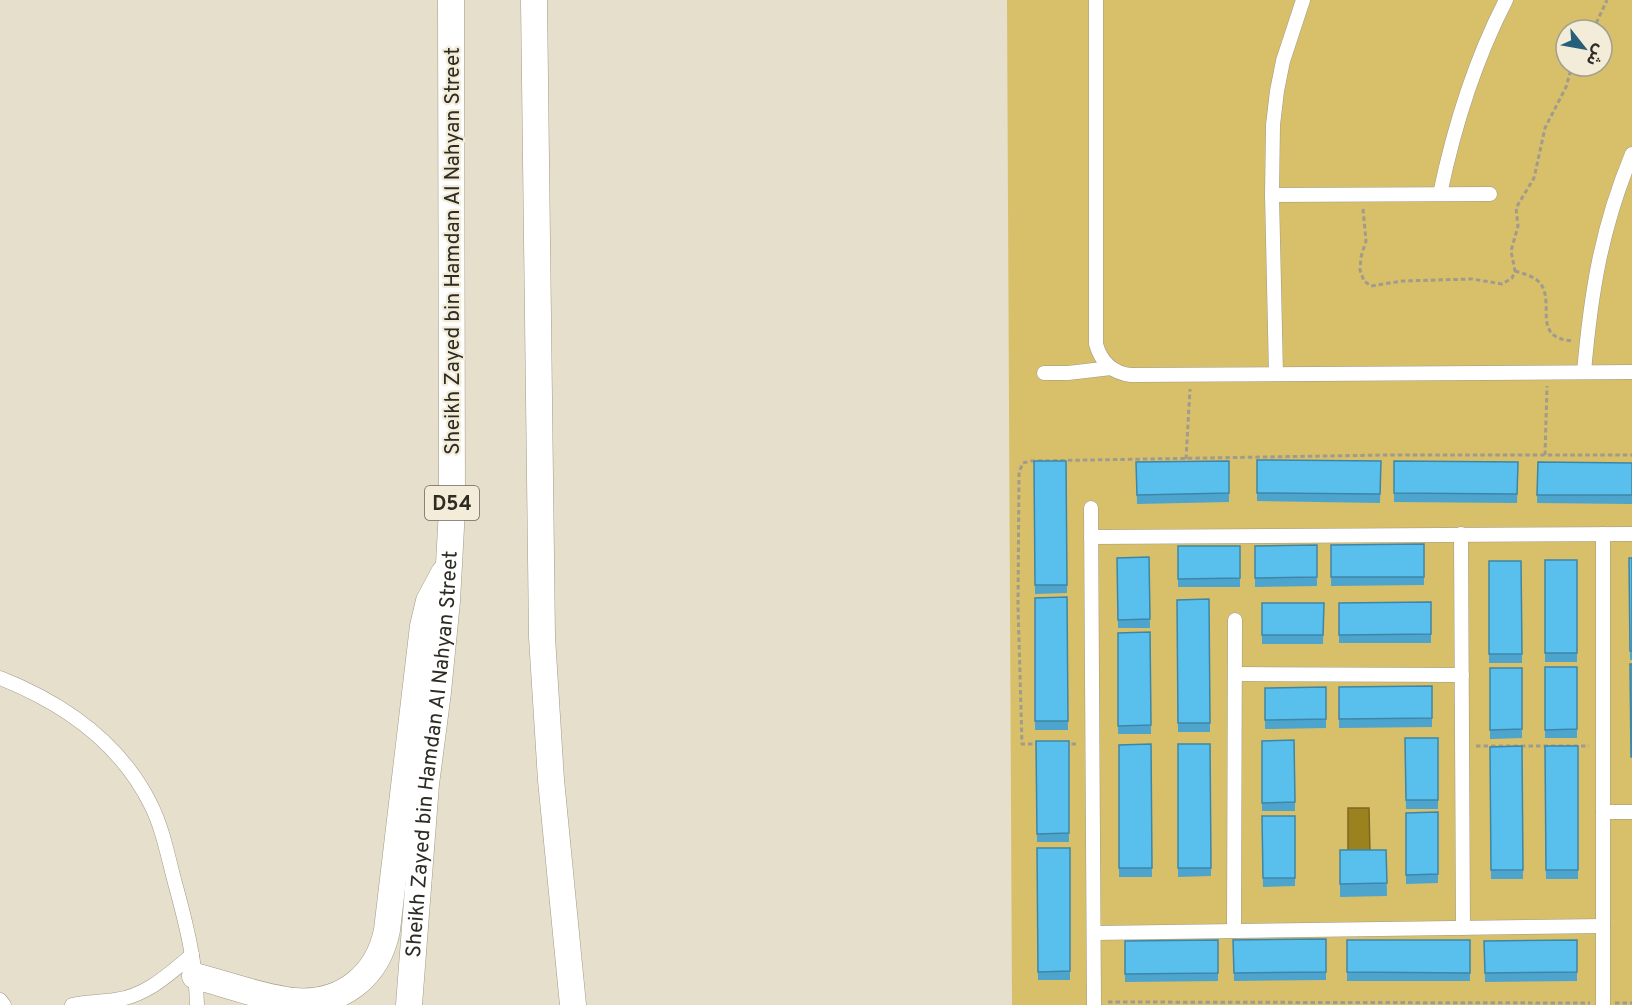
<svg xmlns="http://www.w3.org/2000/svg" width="1632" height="1005" font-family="Overpass,'Noto Sans Arabic',sans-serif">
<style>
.green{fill:#d8bf6a;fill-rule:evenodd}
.water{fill:#9c821f;stroke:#7b6820;stroke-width:1.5}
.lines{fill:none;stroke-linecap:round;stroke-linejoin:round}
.street-casing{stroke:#a09a87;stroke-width:15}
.highway-casing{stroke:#a09a87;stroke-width:27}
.path{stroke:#a09b8c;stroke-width:3;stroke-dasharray:4.5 3;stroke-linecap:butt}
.street{stroke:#fff;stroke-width:14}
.highway{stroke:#fff;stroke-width:26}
.wall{fill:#4da5cd}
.building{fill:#59c0ee;stroke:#3e86a7;stroke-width:1.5}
.labels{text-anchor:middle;stroke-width:4.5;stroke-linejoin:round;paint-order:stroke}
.shield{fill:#f2ecd8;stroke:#686559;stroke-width:1.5}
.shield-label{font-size:20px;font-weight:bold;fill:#2d2b23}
.street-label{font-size:21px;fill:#2d2b23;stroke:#f2ecd8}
</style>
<rect width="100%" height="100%" fill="#e5dfcb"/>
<!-- green -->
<path class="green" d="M 1007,0 L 1632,0 L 1632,1005 L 1012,1005 ZM 1566,30 L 1602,30 L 1602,66 L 1566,66 Z"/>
<!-- water -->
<polygon class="water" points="1348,808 1369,808 1370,854 1348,855"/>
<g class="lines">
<defs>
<g id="street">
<path d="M 1096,0 L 1096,344 C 1101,362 1112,373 1131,375 L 1632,372"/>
<path d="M 1440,194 C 1454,127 1474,62 1506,0"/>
<polyline points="1272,195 1490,194"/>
<path d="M 1584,372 C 1591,292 1601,229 1632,154"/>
<polyline points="1044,373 1068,373 1111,368"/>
<polyline points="1276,374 1272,195 1273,125 1277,91 1283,61 1303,0"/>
<polyline points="1091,508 1094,1005"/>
<polyline points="1461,534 1463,928"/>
<polyline points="1603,534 1603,1005"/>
<polyline points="1091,537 1632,534"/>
<polyline points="1235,674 1462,675"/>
<path d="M 0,678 C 63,703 120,742 151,805 C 163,829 168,857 175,883 C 186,923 196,963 197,1005"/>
<polyline points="1603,812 1632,812"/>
<polyline points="1234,931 1235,620"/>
<polyline points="1094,933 1603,926"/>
<polyline points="0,1000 4,1005"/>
<path d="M 72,1005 C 86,1002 100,1002 115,1000 C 146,996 168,975 192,955"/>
</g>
<g id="highway">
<polyline points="534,0 542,637 551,780 573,1005"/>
<path d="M 195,976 C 226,984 263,998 294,1001 C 342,1005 378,976 387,930 L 423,626 L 429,601 L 444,573"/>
<path id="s1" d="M 409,1005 L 426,784 L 438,692 L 447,601 L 452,509 L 451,0"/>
</g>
</defs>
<!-- street casing -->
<use href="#street" class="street-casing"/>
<!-- highway casing -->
<use href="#highway" class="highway-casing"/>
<!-- path -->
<g class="path">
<polyline points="1593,30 1607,0"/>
<polyline points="1363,209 1366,241 1361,257 1360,270 1364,281 1371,286 1402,281 1472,279 1502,284 1512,278 1515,271 1511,251 1518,226 1516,208 1534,178 1545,128 1566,87 1572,66"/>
<path d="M 1515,271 C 1524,274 1534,276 1540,283 C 1556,303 1530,338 1573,341"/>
<polyline points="1545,455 1547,386"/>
<polyline points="1186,459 1190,389"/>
<polyline points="1040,744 1022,744 1018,606 1019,472 1023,463 1031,461 1383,455 1632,455"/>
<polyline points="1064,744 1079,744"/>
<polyline points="1476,746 1589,746"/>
<polyline points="1108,1002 1590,1003"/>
<polyline points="1615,1003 1632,1003"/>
</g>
<!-- street -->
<use href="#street" class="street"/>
<!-- highway -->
<use href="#highway" class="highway"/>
</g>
<!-- wall -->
<g class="wall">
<polygon points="1257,460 1381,461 1380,503 1257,501"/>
<polygon points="1034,461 1066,461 1067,593 1035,594"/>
<polygon points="1229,461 1229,502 1137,504 1136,462"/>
<polygon points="1394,461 1518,462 1517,503 1394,502"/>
<polygon points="1538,462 1632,463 1632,504 1537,503"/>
<polygon points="1424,544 1424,585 1331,586 1331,545"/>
<polygon points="1317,545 1317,586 1255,587 1255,546"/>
<rect x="1178" y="546" width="62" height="41"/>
<polygon points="1149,557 1150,628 1118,628 1117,558"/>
<polygon points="1629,558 1632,558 1632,660 1630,660"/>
<rect x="1545" y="560" width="32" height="102"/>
<polygon points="1489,561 1521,561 1522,663 1489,663"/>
<polygon points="1067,597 1068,730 1035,730 1035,598"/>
<polygon points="1209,599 1210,732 1178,732 1177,600"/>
<polygon points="1431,602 1431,643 1339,643 1339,603"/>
<polygon points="1262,603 1324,603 1323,644 1262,644"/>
<polygon points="1150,632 1151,734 1118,734 1118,633"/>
<rect x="1545" y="667" width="32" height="71"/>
<polygon points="1490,668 1522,668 1522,738 1490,739"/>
<polygon points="1432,686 1432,727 1339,728 1339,687"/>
<polygon points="1326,687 1326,728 1265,729 1265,688"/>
<polygon points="1405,738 1438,738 1438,809 1406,809"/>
<polygon points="1294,740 1295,811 1262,811 1262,741"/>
<polygon points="1036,741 1069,741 1069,842 1037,842"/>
<polygon points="1151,744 1152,877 1119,877 1119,745"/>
<polygon points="1178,744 1210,744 1211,876 1178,877"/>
<polygon points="1522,746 1523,879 1491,879 1490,747"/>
<polygon points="1545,746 1578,746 1578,879 1546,879"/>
<polygon points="1438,812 1438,883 1406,884 1406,813"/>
<polygon points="1262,816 1295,816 1295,886 1263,887"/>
<polygon points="1037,848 1070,848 1070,980 1038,980"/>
<polygon points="1340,850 1386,850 1387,896 1340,897"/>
<polygon points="1326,939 1326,980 1234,981 1233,940"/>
<polygon points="1218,940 1218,981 1125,982 1125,941"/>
<rect x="1347" y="940" width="123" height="41"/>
<polygon points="1577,940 1577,981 1485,982 1484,941"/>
</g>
<!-- building -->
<g class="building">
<polygon points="1257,460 1381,461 1380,494 1257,493"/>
<polygon points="1034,461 1066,461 1067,585 1035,585"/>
<polygon points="1229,461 1229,493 1137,495 1136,462"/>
<polygon points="1394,461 1518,462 1517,494 1394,493"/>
<polygon points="1538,462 1632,463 1632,495 1537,495"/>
<polygon points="1424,544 1424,577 1331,577 1331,545"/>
<polygon points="1317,545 1317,577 1255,578 1255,546"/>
<polygon points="1178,546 1240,546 1240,578 1178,579"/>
<polygon points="1149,557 1150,619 1118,620 1117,558"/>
<polygon points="1629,558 1632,558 1632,651 1630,651"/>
<rect x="1545" y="560" width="32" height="93"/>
<polygon points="1489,561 1521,561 1522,654 1489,654"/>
<polygon points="1067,597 1068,721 1035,721 1035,598"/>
<polygon points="1209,599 1210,723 1178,723 1177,600"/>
<polygon points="1431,602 1431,634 1339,635 1339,603"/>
<polygon points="1262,603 1324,603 1323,635 1262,635"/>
<polygon points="1150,632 1151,725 1118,726 1118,633"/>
<polygon points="1630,664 1632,664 1632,757 1631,757"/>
<polygon points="1545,667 1577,667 1577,729 1545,730"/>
<polygon points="1490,668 1522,668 1522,729 1490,730"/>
<polygon points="1432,686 1432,718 1339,719 1339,687"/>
<polygon points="1326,687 1326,719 1265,720 1265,688"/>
<polygon points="1405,738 1438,738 1438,800 1406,800"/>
<polygon points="1294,740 1295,802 1262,803 1262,741"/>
<polygon points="1036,741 1069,741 1069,833 1037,834"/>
<polygon points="1151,744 1152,868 1119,868 1119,745"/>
<polygon points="1178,744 1210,744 1211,868 1178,868"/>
<polygon points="1522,746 1523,870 1491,870 1490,747"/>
<polygon points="1545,746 1578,746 1578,870 1546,870"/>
<polygon points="1438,812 1438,874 1406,875 1406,813"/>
<polygon points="1262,816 1295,816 1295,878 1263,878"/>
<polygon points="1037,848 1070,848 1070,971 1038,972"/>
<polygon points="1340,850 1386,850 1387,883 1340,884"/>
<polygon points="1326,939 1326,972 1234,973 1233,940"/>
<polygon points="1218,940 1218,973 1125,974 1125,941"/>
<polygon points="1347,940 1470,940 1470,973 1347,972"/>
<polygon points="1577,940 1577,972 1485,973 1484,941"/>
</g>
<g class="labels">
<!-- shield labels -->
<rect class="shield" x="425" y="486" width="54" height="34" rx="4.5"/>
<g class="shield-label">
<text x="452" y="510">D54</text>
</g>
<!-- street labels -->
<g class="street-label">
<text transform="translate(452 251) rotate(-90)" y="7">Sheikh Zayed bin Hamdan Al Nahyan Street</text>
<text dy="7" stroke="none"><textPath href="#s1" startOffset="252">Sheikh Zayed bin Hamdan Al Nahyan Street</textPath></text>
</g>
</g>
<!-- north arrow -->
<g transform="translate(1584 48) rotate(121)"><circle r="28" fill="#f2ecd8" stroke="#a39f90" stroke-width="1.5"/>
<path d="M0-4.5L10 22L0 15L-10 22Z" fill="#265f79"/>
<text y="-9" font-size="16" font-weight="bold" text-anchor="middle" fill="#2d2b23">ش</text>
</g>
</svg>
